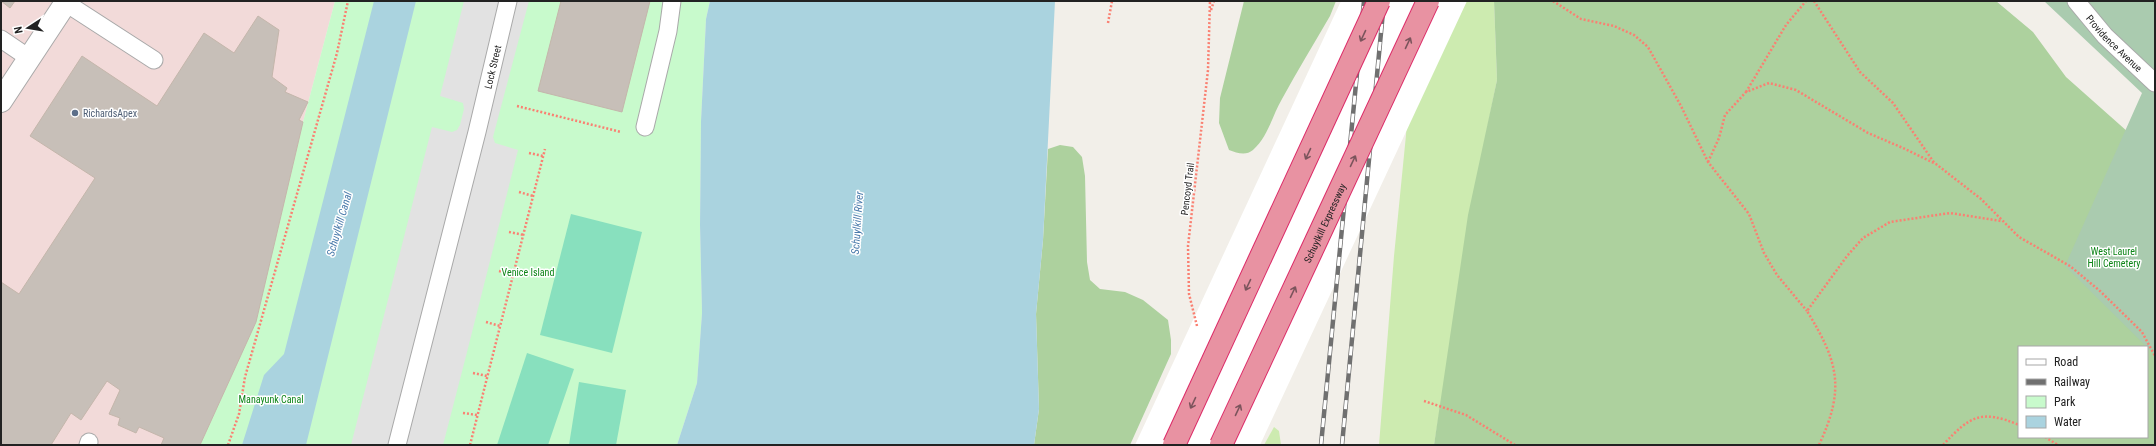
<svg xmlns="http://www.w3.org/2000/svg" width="2156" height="446" font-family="'Roboto Condensed',sans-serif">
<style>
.commercial{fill:#f2dad9}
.grass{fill:#cdebb0}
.forest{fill:#add19e;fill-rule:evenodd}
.cemetery{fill:#aacbaf}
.park{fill:#c8facc}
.pitch{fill:#88e0be}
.parking{fill:#e2e2e2}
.water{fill:#aad3df}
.pier{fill:#fff}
.building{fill:#c7bfb8;stroke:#c4b6ab}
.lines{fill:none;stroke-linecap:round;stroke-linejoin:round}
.service-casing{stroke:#a9a9a9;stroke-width:19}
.tertiary-casing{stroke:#a9a9a9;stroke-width:24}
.path{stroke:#fa8072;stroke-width:2.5;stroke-dasharray:2 2;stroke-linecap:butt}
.service{stroke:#fff;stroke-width:17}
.tertiary{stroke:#fff;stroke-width:22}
.rail-casing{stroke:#707070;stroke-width:4.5}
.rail{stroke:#fff;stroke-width:3;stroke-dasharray:9;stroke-linecap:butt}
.motorway-bridge-casing{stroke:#dc2a67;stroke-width:24;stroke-linecap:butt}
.motorway-bridge{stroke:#e892a2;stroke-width:22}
.oneway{stroke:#7b545c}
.service-dot{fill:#5c6f8a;stroke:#fff;stroke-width:1.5}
.labels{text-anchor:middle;stroke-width:3;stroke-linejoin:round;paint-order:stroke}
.street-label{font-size:10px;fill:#222;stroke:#fff}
.service-label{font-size:10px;fill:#4e5e75;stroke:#fff;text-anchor:start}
.park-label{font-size:10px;fill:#0c8416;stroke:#fff}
.water-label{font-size:11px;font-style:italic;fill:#4a7aab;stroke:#fff}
</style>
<rect width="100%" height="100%" fill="#f2efe9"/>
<!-- commercial -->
<polygon class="commercial" points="1,1 335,1 303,122 256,322 200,445 1,445"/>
<!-- grass -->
<g class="grass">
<polygon points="1414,1 1494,1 1497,80 1485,139 1434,445 1379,445 1394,256 1406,135"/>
<polygon points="1274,427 1279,431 1281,445 1264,445"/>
</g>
<!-- forest -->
<g class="forest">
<path d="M 1244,1 L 1336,1 L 1330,16 C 1314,44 1297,71 1282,99 C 1272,116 1268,137 1253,150 C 1246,156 1237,153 1229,150 L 1219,123 L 1220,98 Z"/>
<path d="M 1494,1 L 1996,1 L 2033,32 L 2066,77 L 2155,156 L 2155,445 L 1434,445 L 1468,215 L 1497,80 ZM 2019,347 L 2147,347 L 2147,437 L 2019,437 Z"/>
<polygon points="1060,145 1073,147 1082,157 1085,176 1087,262 1090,280 1100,289 1125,292 1143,300 1168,320 1171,340 1171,354 1130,445 1034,445 1039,409 1036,314 1043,240 1048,149"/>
</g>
<!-- cemetery -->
<polygon class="cemetery" points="2044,1 2155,1 2155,355 2065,266 2142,93"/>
<!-- park -->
<polygon class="park" points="335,1 710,1 706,19 701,121 700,225 702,313 697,383 677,445 200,445 256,322 303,122"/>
<!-- pitch -->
<g class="pitch">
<polygon points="571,214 642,232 612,353 540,335"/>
<polygon points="527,353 574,369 548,445 497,445"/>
<polygon points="579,382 626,390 616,445 569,445"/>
</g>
<!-- parking -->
<polygon class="parking" points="464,1 529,1 493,137 495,143 518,150 466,356 443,445 351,445 432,127 452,132 457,130 460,125 464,109 463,103 440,96"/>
<!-- water -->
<g class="water">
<polygon points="374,1 416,1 306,445 242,445 264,375 284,354"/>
<polygon points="710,1 1055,1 1043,240 1036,314 1039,409 1034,445 677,445 697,383 702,313 700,225 701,121 706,19"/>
</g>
<!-- pier -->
<polygon class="pier" points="1341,1 1467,1 1260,445 1135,445"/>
<!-- building -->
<g class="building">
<polygon points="1,1 15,1 10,8"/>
<polygon points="561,1 650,1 622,112 538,91"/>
<polygon points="258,16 279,30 272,77 287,88 285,92 308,102 299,120 303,122 256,322 200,445 161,445 164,438 139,427 136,433 118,425 120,418 109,414 120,390 107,381 81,420 71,413 51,445 1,445 1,282 19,294 95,178 30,136 82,56 157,106 204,33 234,53"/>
</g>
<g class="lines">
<defs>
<g id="service">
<path id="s1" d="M 2076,1 L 2105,36 L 2155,83"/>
<polyline points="66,3 154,60"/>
<polyline points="1,39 29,58"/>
<polyline points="645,127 668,31 672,1"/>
<polyline points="88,445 89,442"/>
<path id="s2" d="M 397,445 L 477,132 L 508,1"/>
</g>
<polyline id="tertiary" points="1,101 67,1"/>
</defs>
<!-- service casing -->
<use href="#service" class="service-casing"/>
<!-- tertiary casing -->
<use href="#tertiary" class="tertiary-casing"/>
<!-- path -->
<g class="path">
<polyline points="1553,1 1581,19 1614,26 1634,35 1648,47 1681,106 1708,162 1749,214 1764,253 1777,275 1807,311"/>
<polyline points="1814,1 1860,72 1893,103 1935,164"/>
<polyline points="1211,10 1214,1"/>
<polyline points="1108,23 1112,1"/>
<polyline points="1746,92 1786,25 1806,1"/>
<polyline points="517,106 621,132"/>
<polyline points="529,153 543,156"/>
<polyline points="1708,162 1719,138 1725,115 1746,92 1769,83 1796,90 1868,133 1903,148 1936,164 1981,199 2019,237 2070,266 2100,291 2142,332 2155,356"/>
<polyline points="519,192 533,196"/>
<polyline points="509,232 524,235"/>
<polyline points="499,271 513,275"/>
<polyline points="486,322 500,326"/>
<polyline points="1197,326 1189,294 1188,246 1208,70 1210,1"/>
<polyline points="473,373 487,376"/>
<polyline points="1424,401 1466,415 1515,445"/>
<polyline points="463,413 477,415"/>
<polyline points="2045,437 2058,445"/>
<polyline points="228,445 239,414 245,377 337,53 348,1"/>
<polyline points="470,445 545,149"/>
<path d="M 1819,445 C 1845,389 1839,363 1807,311 L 1847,256 L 1863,238 L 1890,222 L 1950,213 L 2001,221"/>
<path d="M 1943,445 C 1970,416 1981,409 2019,425"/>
</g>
<!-- service -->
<use href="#service" class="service"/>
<!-- tertiary -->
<use href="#tertiary" class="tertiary"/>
<defs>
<g id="rail">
<polyline points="1321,445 1364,1"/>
<polyline points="1342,445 1384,1"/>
</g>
</defs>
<!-- rail casing -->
<use href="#rail" class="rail-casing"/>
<!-- rail -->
<use href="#rail" class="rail"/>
<defs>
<g id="motorway-bridge">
<polyline points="1174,445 1379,1"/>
<path id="s3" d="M 1221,445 L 1428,1"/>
</g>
</defs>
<!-- motorway-bridge casing -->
<use href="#motorway-bridge" class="motorway-bridge-casing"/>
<!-- motorway-bridge -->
<use href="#motorway-bridge" class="motorway-bridge"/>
</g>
<!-- one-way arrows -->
<defs><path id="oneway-shaft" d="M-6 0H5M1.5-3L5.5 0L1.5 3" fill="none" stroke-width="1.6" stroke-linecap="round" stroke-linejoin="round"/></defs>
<g class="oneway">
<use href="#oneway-shaft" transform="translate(1363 36) rotate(115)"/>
<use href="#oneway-shaft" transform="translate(1408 43) rotate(-65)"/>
<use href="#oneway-shaft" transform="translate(1308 154) rotate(115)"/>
<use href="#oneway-shaft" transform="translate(1353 161) rotate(-65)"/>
<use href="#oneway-shaft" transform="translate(1248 285) rotate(115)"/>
<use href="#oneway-shaft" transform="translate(1293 292) rotate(-65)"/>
<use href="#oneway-shaft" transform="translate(1193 403) rotate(115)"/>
<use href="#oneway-shaft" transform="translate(1238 410) rotate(-65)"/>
</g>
<!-- markers -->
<circle class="service-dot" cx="75" cy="113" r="4"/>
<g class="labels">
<!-- street labels -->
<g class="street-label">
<text dy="4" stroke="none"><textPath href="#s1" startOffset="57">Providence Avenue</textPath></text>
<text dy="4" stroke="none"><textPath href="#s2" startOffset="390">Lock Street</textPath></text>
<text transform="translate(1187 189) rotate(-83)" y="4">Pencoyd Trail</text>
<text dy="4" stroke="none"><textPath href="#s3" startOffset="245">Schuylkill Expressway</textPath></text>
</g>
<!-- service labels -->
<g class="service-label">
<text x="83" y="117">RichardsApex</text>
</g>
<!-- park labels -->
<g class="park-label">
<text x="2114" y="255">West Laurel<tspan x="2114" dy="12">Hill Cemetery</tspan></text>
<text x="528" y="276">Venice Island</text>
<text x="271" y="403">Manayunk Canal</text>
</g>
<!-- water labels -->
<g class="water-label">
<text transform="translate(857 223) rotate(-86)" y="4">Schuylkill River</text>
<text transform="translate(339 224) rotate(-74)" y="4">Schuylkill Canal</text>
</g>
</g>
<!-- border -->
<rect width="2156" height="446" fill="none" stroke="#222222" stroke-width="4"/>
<!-- legend -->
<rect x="2018" y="346" width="130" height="92" fill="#ffffff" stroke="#a7a7a7"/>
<rect x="2026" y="359" width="20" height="6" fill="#ffffff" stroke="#a7a7a7"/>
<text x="2054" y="366" font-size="12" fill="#222222">Road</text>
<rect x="2026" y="379" width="20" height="6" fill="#707070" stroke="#a7a7a7"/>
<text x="2054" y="386" font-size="12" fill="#222222">Railway</text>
<rect x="2026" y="396" width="20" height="12" fill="#c8facc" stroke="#a7a7a7"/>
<text x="2054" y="406" font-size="12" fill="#222222">Park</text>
<rect x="2026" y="416" width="20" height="12" fill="#aad3df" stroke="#a7a7a7"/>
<text x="2054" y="426" font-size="12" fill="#222222">Water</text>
<!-- north arrow -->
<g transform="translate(28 28) rotate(258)" stroke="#ffffff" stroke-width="3" paint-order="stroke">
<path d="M0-3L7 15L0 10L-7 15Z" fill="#222222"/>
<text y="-6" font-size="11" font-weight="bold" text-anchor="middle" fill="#222222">N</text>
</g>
</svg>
